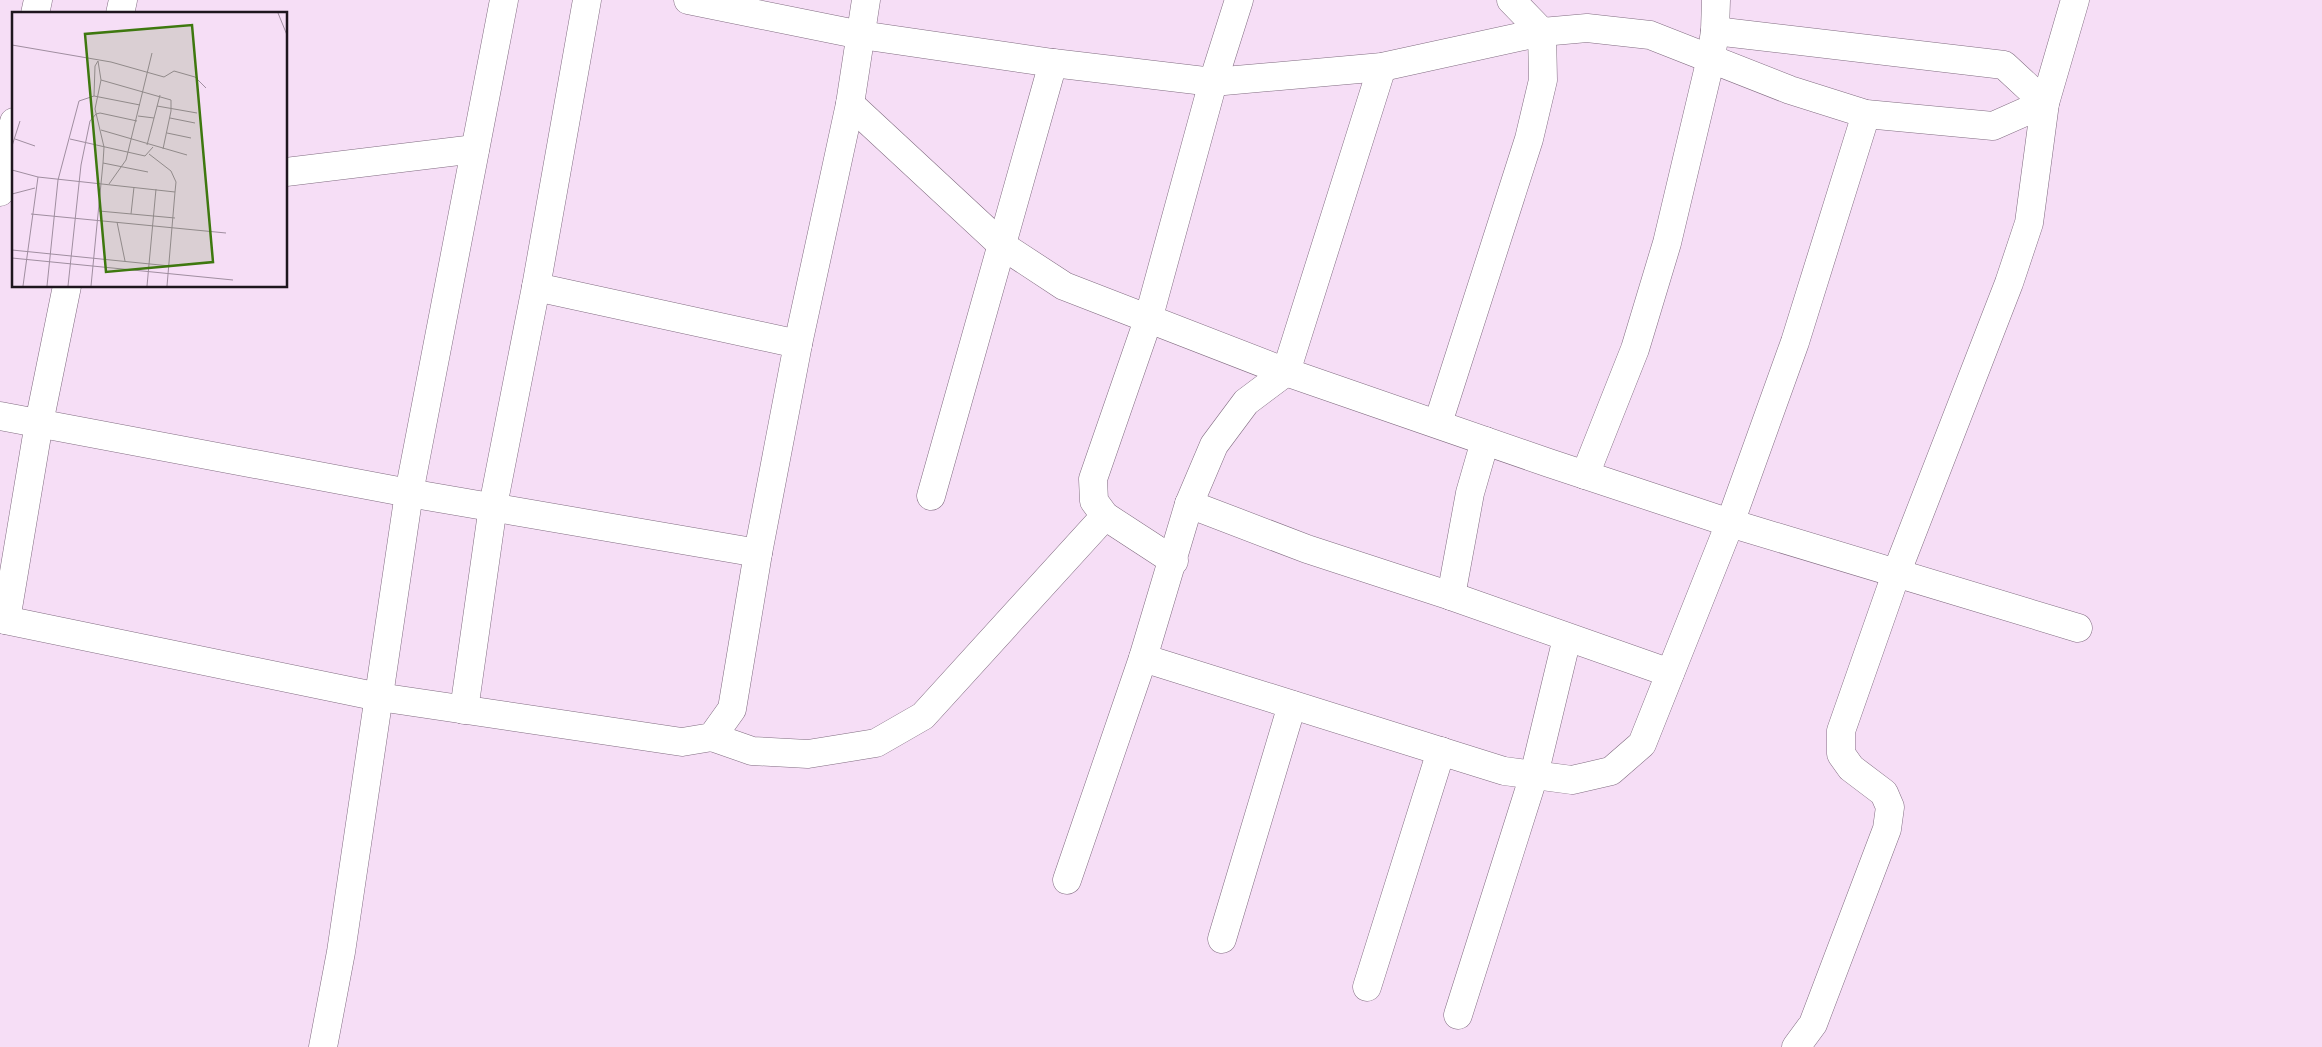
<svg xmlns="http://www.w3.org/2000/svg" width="2322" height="1047" font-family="'Alegreya Sans',sans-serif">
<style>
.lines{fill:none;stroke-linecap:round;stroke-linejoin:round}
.street-casing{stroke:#816c81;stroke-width:29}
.street{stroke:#fff;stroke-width:28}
.inset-road{fill:none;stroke:#a08ea0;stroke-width:1}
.view{fill:#3e780f;fill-opacity:0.15;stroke:#3e780f;stroke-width:2.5}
.inset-edge{fill:none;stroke:#1e161e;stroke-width:2.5}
</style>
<rect width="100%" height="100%" fill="#f6def6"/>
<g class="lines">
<defs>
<g id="street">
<polyline points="688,0 861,35 1053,63 1213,82 1382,67 1542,32 1587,28 1650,35 1790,90 1866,114 1993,126 2045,103 2004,65 1715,31"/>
<polyline points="35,14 38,0"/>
<polyline points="120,14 123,0"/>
<polyline points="850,104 1003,246 1064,286 1286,372 1549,463 1730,523 2078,628"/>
<polyline points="286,172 475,149"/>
<polyline points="0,192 14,122"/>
<polyline points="536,287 798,344"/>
<polyline points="0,416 409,493 758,553"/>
<polyline points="1438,423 1529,139 1543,80 1542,32 1511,0"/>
<polyline points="1585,475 1635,349 1667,243 1711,58 1715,31 1716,0"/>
<polyline points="931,496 1053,63"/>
<polyline points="1189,504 1307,549 1451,596 1670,673"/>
<polyline points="1174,561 1105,516 1094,501 1093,479 1148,320 1213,82 1239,0"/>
<polyline points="1451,596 1470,493 1485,441"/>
<polyline points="0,619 379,697 682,742 712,737 732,709 758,553 798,344 850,104 866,0"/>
<polyline points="6,620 39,423 67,286"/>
<polyline points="1143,658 1504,771 1572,780 1611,771 1642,744 1730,523 1795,342 1866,114"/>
<polyline points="464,710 493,506 536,287 587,0"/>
<polyline points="712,737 752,751 808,754 876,743 923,716 1105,516"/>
<polyline points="1067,880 1143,658 1189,504 1214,445 1246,402 1286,372 1382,67"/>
<polyline points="1222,939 1292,705"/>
<polyline points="1367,987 1441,751"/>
<polyline points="1458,1015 1534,775 1567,638"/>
<polyline points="323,1047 341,952 409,493 504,0"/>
<polyline points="1796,1047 1813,1024 1887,829 1890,807 1884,793 1851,768 1841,754 1841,731 1896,574 2009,283 2029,223 2045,103 2075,0"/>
</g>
</defs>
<!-- street casing -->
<use href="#street" class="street-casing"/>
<!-- street -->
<use href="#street" class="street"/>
</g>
<!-- overview -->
<g transform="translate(12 12)">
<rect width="275" height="275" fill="#f6def6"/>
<path class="inset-road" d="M 266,1 L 275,23M 0,33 L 99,50 L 152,65 L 162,59 L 183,65 L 194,76M 89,68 L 159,88 L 159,99 L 151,137M 82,84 L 83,54 L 86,49M 145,94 L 185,101M 126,104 L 142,106M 158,106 L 183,111M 89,118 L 175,143M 155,121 L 179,126M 3,127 L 23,134M 58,127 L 133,144 L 141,135M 135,133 L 148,83M 0,134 L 8,109M 137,142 L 159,159 L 164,170 L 163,180M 91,151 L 136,160M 0,158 L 26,165 L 163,180 L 155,274M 97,172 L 114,148 L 140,41M 0,182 L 23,176M 87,199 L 163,206M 19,202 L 214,221M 119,202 L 122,175M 105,210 L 113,249M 0,238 L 158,254M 0,246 L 221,268M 11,274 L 26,165M 35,274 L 46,168 L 67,89 L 82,84 L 128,93M 56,274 L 69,153 L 78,109 L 84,102 L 88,101 L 125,109M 79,274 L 91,151 L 92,135 L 83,97 L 89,68 L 86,49M 135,274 L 144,177"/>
<path class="view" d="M 180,13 L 201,250 L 94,260 L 73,22 Z"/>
<rect width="275" height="275" class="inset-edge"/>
</g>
</svg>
